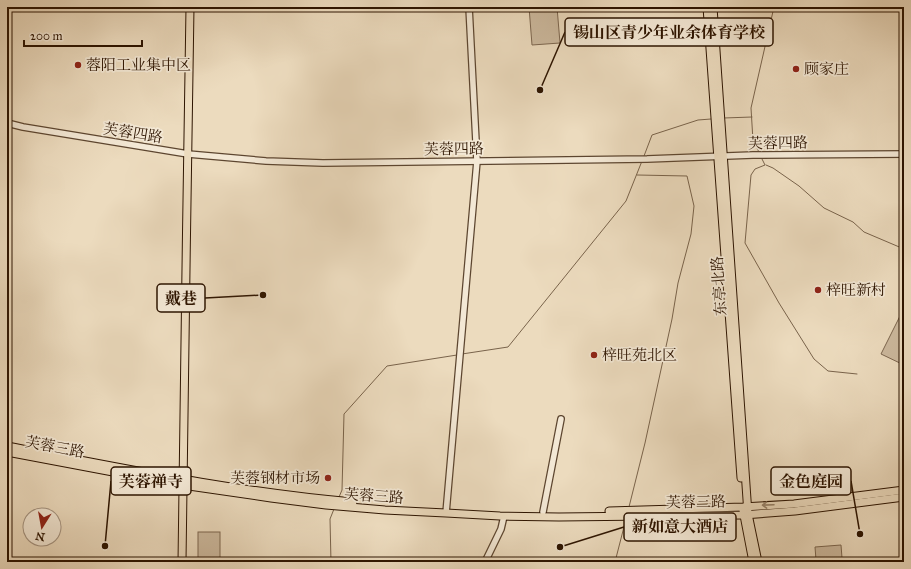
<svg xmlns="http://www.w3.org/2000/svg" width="911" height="569" font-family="'IM FELL Great Primer','Noto Serif SC',serif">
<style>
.park{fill:#ccb99e;stroke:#7c664f}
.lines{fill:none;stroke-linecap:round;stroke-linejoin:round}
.stream{stroke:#79634b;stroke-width:1}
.minor-casing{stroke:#5d4630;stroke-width:8}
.major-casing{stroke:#2d1400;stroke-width:9}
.minor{stroke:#f3e8d5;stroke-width:5.5}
.major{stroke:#ecdbbe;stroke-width:7}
.oneway{stroke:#968168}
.poi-dot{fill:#8f2418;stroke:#f3e8d5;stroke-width:1.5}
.labels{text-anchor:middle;stroke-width:3.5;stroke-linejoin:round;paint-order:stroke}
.poi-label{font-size:15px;fill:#2d1400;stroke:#f3e8d5;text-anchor:start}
.street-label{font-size:15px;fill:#2d1400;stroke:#f3e8d5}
.leader{fill:none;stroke:#2d1400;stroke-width:1.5}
.callout-dot{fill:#2d1400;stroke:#f3e8d5;stroke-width:1.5}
.callout{fill:#f3e8d5;stroke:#2d1400;stroke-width:1.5}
.callout-label{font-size:16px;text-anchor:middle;font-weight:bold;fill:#2d1400}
</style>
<rect width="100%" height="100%" fill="#ecdbbe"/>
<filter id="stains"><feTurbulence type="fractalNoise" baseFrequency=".005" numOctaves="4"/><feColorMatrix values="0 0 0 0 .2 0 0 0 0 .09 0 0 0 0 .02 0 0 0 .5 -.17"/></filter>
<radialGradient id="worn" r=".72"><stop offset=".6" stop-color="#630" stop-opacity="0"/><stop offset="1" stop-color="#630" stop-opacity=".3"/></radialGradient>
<!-- park -->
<g class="park">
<polygon points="529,7 557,7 560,43 532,45"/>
<polygon points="900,316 904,318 904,365 881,354"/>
<rect x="198" y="532" width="22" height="30"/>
<polygon points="841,545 842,558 816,560 815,547"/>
</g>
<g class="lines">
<!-- stream -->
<g class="stream">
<polyline points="724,118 752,117"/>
<polyline points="759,152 753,141 751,108 774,7"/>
<polyline points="644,156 652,135 698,120 711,119"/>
<polyline points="761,157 765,165 755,169 751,175 745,243 779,303 814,359 828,371 857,374"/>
<polyline points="766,165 773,168 799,186 824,208 853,222 864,232 904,249"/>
<polyline points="462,354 508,347 626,201 642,161"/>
<polyline points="339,497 342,490 344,414 387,366 457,355"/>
<polyline points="629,507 645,443 672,319 678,283 691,234 694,206 687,176 637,175"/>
<polyline points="331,562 330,519 334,509"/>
<polyline points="615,562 626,519"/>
</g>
<defs>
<g id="minor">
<polyline points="7,123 23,127 188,154 266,161 323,163 647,159 753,155 904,154"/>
<polyline points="543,512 561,419"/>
<polyline points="446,513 477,161 469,7"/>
<polyline points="485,562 501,529 504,516"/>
</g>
<g id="major">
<polyline points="707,7 741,478"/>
<polyline points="713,7 748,514 758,562"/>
<path d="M 7,446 C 122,468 237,492 353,502"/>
<polyline points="7,452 182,485 271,498 326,505 385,510 446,513 500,516 559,517 743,515 795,511 904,497"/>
<polyline points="743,510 753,562"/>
<polyline points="609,511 743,507 794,504 904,490"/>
<path d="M 182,562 C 183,377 188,192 190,7"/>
</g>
</defs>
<!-- minor casing -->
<use href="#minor" class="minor-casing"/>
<!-- major casing -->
<use href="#major" class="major-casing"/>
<!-- minor -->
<use href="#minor" class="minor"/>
<!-- major -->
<use href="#major" class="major"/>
</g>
<!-- one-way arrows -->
<defs><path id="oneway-shaft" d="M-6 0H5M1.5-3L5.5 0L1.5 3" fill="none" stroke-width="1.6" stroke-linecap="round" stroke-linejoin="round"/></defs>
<use class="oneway" href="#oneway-shaft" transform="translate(768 505) rotate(178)"/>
<!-- markers -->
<g class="poi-dot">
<circle cx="78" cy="65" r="4"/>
<circle cx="796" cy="69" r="4"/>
<circle cx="818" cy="290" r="4"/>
<circle cx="594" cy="355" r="4"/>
<circle cx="328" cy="478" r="4"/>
</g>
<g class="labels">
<!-- poi labels -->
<g class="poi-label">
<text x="86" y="70">蓉阳工业集中区</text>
<text x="804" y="74">顾家庄</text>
<text x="826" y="295">梓旺新村</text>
<text x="602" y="360">梓旺苑北区</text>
<text x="320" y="483" text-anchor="end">芙蓉钢材市场</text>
</g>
<!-- street labels -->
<g class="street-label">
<text transform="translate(133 133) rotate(9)" y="5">芙蓉四路</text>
<text transform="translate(778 143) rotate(-1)" y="5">芙蓉四路</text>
<text transform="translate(454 149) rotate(-1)" y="5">芙蓉四路</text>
<text transform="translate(719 286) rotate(-94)" y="5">东亭北路</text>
<text transform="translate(55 447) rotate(11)" y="5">芙蓉三路</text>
<text transform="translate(374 496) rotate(4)" y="5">芙蓉三路</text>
<text transform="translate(696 502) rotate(-1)" y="5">芙蓉三路</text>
</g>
</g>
<!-- callouts -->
<path class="leader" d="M540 90L565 32M263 295L205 298M105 546L111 481M860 534L851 481M560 547L624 527"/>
<g class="callout-dot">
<circle cx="540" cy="90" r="4"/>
<circle cx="263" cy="295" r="4"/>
<circle cx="105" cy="546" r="4"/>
<circle cx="860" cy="534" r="4"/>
<circle cx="560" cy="547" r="4"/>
</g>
<g class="callout">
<rect x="565" y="18" width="208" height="28" rx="4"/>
<rect x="157" y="284" width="48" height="28" rx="4"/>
<rect x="111" y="467" width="80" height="28" rx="4"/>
<rect x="771" y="467" width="80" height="28" rx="4"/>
<rect x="624" y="513" width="112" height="28" rx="4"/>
</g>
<g class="callout-label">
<text x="669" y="38">锡山区青少年业余体育学校</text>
<text x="181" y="304">戴巷</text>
<text x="151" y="487">芙蓉禅寺</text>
<text x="811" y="487">金色庭园</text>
<text x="680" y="532">新如意大酒店</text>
</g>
<!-- margin -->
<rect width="911" height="569" fill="none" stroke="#ecdbbe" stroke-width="24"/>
<rect x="8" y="8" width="895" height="553" fill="none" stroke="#2d1400" stroke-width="2"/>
<rect x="12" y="12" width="887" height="545" fill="none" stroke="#2d1400"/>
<!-- north arrow -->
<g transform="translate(42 527) rotate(191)"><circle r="19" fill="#f3e8d5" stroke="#a49380"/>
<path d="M0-3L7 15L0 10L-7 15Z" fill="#8f2418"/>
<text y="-6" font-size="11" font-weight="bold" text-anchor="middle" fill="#2d1400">N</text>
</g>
<!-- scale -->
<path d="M24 40v6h118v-6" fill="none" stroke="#2d1400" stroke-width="2"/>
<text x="30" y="40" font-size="12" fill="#2d1400" stroke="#f3e8d5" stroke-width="3" paint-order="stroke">200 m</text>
<rect width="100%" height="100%" filter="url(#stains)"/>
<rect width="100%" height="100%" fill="url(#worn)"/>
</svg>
